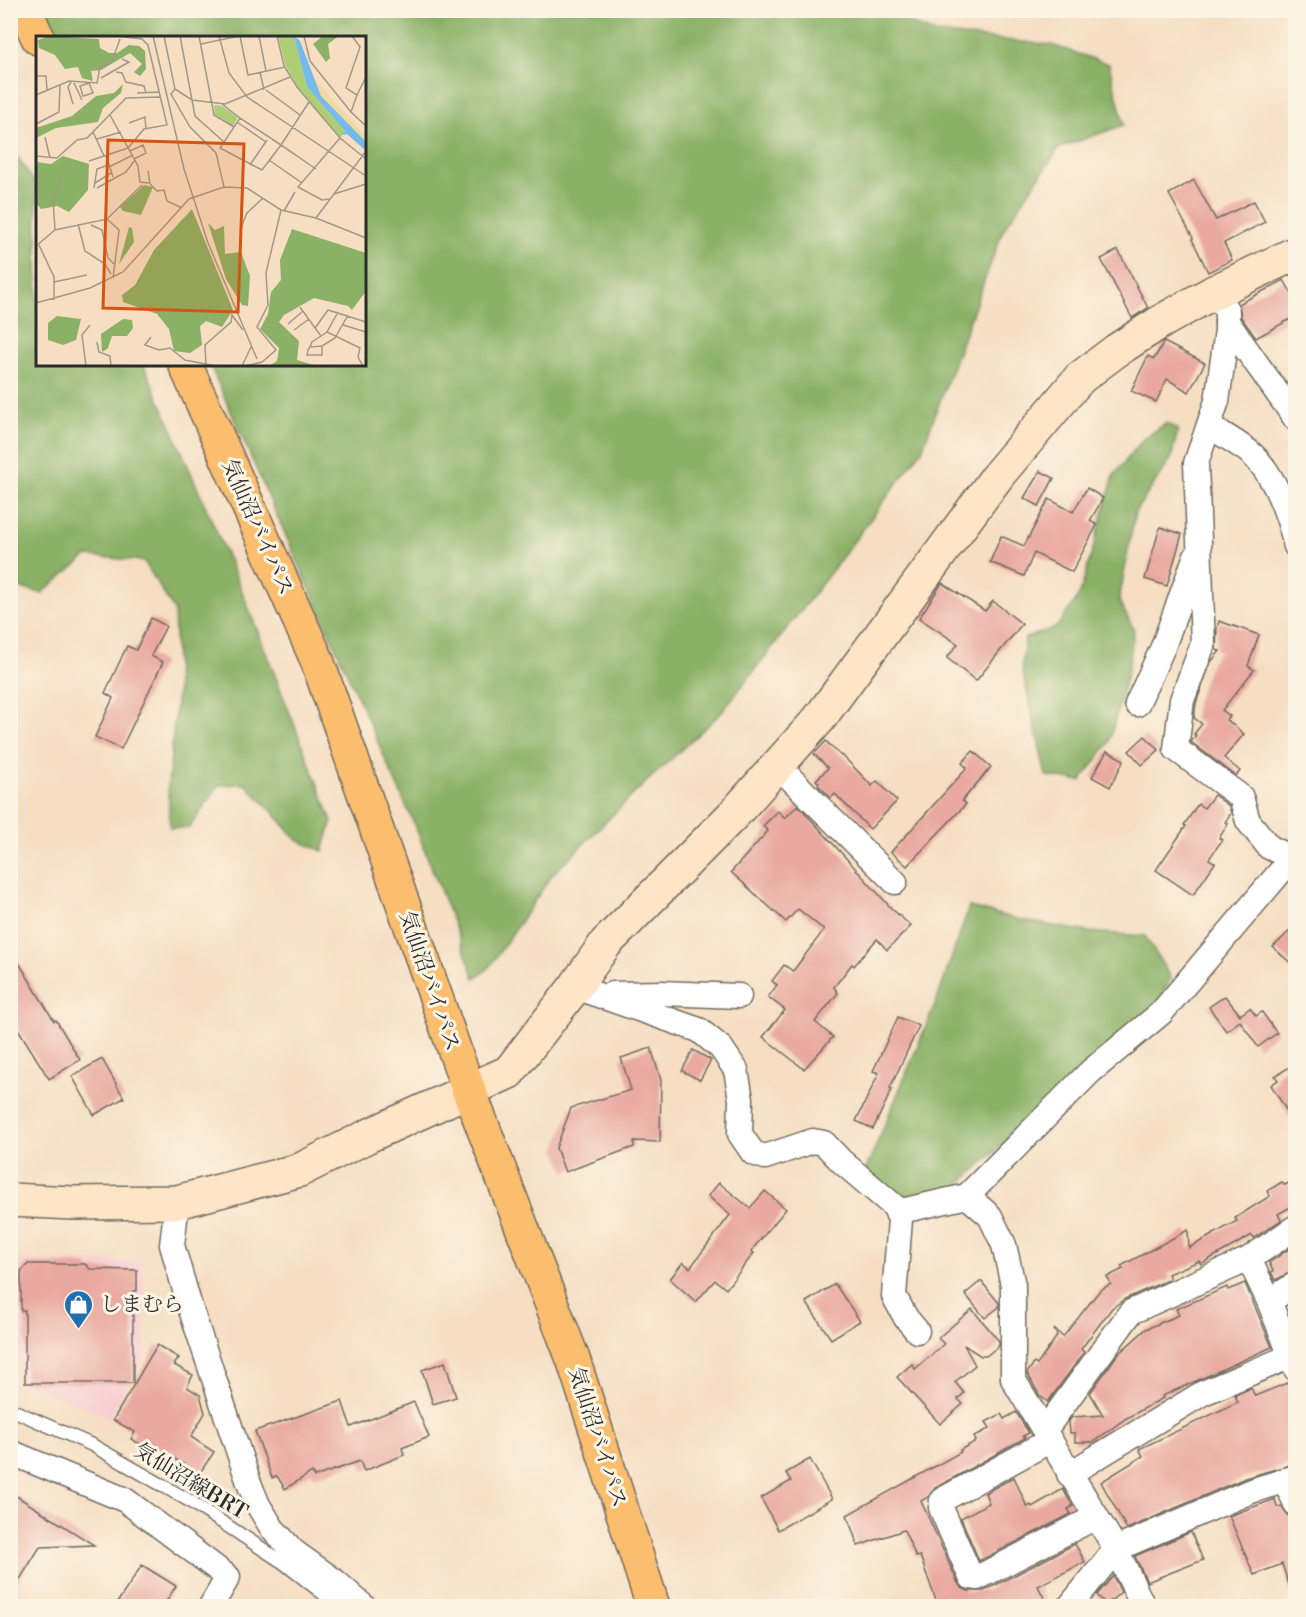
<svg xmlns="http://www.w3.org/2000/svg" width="1306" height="1617" font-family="'Libre Bodoni','Noto Serif JP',serif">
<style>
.built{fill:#f7cfd2}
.forest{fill:#8ab166;stroke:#5a6e48;stroke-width:1.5}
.building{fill:#e9a9a0}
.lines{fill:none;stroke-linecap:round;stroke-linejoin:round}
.lane-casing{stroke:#726a60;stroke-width:15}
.street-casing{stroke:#726a60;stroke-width:27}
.secondary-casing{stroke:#726a60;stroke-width:36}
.highway-casing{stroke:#726a60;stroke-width:36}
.lane{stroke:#fff;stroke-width:12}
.street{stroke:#fff;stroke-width:24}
.secondary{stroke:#fde5c5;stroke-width:33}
.highway{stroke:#fbbd6e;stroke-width:33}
.labels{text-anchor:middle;stroke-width:6;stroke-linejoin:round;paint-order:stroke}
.street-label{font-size:21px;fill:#2b2b2b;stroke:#fcf5e5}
.poi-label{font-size:21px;fill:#2b2b2b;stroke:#fcf5e5;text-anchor:start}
.inset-road{fill:none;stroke:#a49686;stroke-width:1.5}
.view{fill:#d5540f;fill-opacity:0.15;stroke:#d5540f;stroke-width:3}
.inset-edge{fill:none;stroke:#2b2b2b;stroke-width:3}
</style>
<rect width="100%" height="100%" fill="#fcf5e5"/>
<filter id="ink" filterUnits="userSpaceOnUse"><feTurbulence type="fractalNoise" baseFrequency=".0167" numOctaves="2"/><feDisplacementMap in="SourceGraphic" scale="12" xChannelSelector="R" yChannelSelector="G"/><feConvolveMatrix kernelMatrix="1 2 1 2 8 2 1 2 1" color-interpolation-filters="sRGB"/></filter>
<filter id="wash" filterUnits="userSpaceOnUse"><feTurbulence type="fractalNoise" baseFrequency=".008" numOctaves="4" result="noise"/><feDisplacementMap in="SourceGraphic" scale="24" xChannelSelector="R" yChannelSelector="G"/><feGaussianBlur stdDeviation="1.35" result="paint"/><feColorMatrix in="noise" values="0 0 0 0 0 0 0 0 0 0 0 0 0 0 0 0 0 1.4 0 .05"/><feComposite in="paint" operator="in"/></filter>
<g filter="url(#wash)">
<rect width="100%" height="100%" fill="#f5dec2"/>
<!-- built -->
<polygon class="built" points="20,1261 142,1262 146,1351 109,1417 18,1381"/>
<!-- forest -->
<g class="forest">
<polygon points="50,10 879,11 935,33 1052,45 1109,64 1124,125 1059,148 1003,230 922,450 834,568 721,713 641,787 552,875 488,969 475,978 416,828 210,365 364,364 364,38 56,37 47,18"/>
<polygon points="10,146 37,186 38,364 144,365 238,581 332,821 323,851 297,840 271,810 245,784 219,785 189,828 170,828 168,786 177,694 174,610 144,561 87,556 42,593 11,586"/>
<polygon points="1167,423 1178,430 1171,459 1135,512 1119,601 1134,630 1128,670 1109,743 1081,781 1046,776 1022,668 1025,638 1057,627 1080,594 1114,475 1144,438"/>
<polygon points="969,907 1025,921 1089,932 1145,936 1171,978 1155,1008 946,1196 901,1198 865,1172 937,1000"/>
</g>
<g id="blocks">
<!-- building -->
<g class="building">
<polygon points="1194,180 1216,220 1254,201 1265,222 1224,243 1232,260 1208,272 1192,239 1193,238 1169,194"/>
<polygon points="1118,250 1148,308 1132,318 1101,259"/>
<polygon points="1284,280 1296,301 1296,316 1256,338 1241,317 1239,304"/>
<polygon points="1164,342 1205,363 1189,392 1167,379 1156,402 1131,391 1148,356 1154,359"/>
<polygon points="1040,471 1054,478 1039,506 1024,498"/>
<polygon points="1087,488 1103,498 1090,521 1097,525 1072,572 1034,553 1024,576 990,562 1001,536 1024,546 1049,499 1073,512"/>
<polygon points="1160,527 1182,534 1167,586 1145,579"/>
<polygon points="942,583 985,611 993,601 1022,624 976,681 947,658 958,644 919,618"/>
<polygon points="151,618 166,626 151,656 163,662 121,749 95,737 113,698 105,693 127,646 136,650"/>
<polygon points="1219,621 1259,635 1248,666 1254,670 1222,710 1230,716 1227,720 1244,734 1224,758 1240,771 1236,776 1191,742 1196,735 1194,734 1202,724 1194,718 1196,703 1211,662 1220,651 1216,650 1217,628"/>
<polygon points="1145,736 1159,750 1142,765 1129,751"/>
<polygon points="826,741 841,756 842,755 872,786 877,781 897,801 870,829 835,794 831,798 818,785 819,783 816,780 828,768 814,754"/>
<polygon points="973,751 991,767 962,801 966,804 907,866 891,852 967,768 962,763"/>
<polygon points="1107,751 1124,760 1110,787 1092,777"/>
<polygon points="1214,795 1229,806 1231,813 1225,822 1228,824 1219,838 1222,840 1209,859 1215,863 1193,895 1156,870 1186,826 1184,825 1198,804 1204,808"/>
<polygon points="798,805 892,909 911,926 887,950 877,939 854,966 852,964 834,987 838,993 815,1022 833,1037 804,1069 763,1037 785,1010 768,997 777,985 772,981 784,965 793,971 824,930 798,909 786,922 731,872 768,831 763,826 778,811 785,818"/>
<polygon points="1296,925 1296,968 1273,947"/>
<polygon points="10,948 54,1021 56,1020 80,1060 49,1079 10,1016"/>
<polygon points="1225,996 1240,1015 1250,1008 1256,1016 1262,1012 1277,1033 1258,1047 1240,1021 1226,1031 1209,1007"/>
<polygon points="898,1017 919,1026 890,1088 892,1089 873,1129 856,1121 879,1073 873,1071"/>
<polygon points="651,1048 661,1080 660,1142 634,1141 634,1147 565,1172 556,1148 571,1108 631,1090 621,1058"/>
<polygon points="693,1050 711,1060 700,1080 682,1071"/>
<polygon points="102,1059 124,1098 94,1115 72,1076"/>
<polygon points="1296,1063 1296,1126 1271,1085 1278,1080 1275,1076"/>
<polygon points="1296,1179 1296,1204 1278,1214 1281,1220 1254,1238 1252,1235 1201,1264 1199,1261 1168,1274 1170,1279 1125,1299 1112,1308 1081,1349 1084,1352 1048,1402 1040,1396 1027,1373 1034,1363 1037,1365 1057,1336 1054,1329 1063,1337 1100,1290 1111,1284 1107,1277 1123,1269 1121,1266 1188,1230 1189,1248 1237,1221 1235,1218 1270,1196 1267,1191 1282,1182 1285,1185"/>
<polygon points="719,1183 750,1208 765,1191 786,1209 751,1251 754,1253 726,1289 715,1280 696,1302 670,1279 683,1262 690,1268 730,1215 708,1196"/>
<polygon points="1295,1245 1296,1270 1275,1280 1271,1272 1273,1271 1269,1263"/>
<polygon points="28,1264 85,1264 90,1269 137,1270 137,1291 133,1291 133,1383 25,1383 25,1310 21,1311 21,1271"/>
<polygon points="981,1281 999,1303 999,1307 985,1318 965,1294"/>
<polygon points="1245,1283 1272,1347 1162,1396 1163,1398 1125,1419 1093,1442 1075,1442 1075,1433 1070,1433 1069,1421 1072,1417 1103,1415 1090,1393 1117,1355 1146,1329 1179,1315 1176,1309 1227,1287 1228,1290"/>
<polygon points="835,1284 860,1321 831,1339 806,1302"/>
<polygon points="972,1309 999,1341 999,1346 986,1356 981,1356 964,1345 975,1365 955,1382 964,1393 958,1399 963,1404 940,1424 897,1377 912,1364 915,1369 944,1344 938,1338"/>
<polygon points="157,1345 179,1358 174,1365 193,1375 187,1387 200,1395 205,1413 191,1437 214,1452 199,1474 164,1452 162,1456 131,1439 135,1432 113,1420"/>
<polygon points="445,1362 456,1397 433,1404 422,1370"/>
<polygon points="1287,1383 1296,1405 1296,1463 1245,1478 1127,1529 1101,1482 1143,1456 1139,1449 1238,1402 1235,1395 1251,1388 1255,1396"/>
<polygon points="342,1401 351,1427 414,1402 429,1437 402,1448 404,1455 364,1471 360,1461 314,1477 312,1472 285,1489 277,1476 272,1478 255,1431"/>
<polygon points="1016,1412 1029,1433 1023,1436 1025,1438 935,1488 928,1497 921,1501 958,1583 962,1588 968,1591 984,1591 1075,1544 1085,1562 1038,1586 1048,1606 938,1606 920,1556 916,1557 904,1530 858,1546 847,1515 961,1452 960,1450 976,1441 974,1437 990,1428 986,1422 1001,1414 1004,1419"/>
<polygon points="810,1459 832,1499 778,1530 761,1498 791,1481 786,1473"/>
<polygon points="1014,1477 1027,1507 1031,1505 1032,1507 1063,1489 1073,1506 1068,1509 1071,1514 979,1561 961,1518 989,1503 985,1493"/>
<polygon points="10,1492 94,1545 40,1547 10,1595"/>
<polygon points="1275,1499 1277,1507 1281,1506 1287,1515 1296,1518 1296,1594 1292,1594 1282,1564 1254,1575 1229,1516"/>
<polygon points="1191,1532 1203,1560 1147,1582 1135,1556"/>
<polygon points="142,1565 176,1586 163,1606 115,1606"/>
<polygon points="1113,1576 1121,1592 1106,1605 1097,1595"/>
</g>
</g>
</g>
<g filter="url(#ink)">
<use href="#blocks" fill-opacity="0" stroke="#726a60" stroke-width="1.5"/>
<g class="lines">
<defs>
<polyline id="lane" points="10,1409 92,1445 188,1500 284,1563 339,1606"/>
<g id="street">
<polyline points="1214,292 1227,311 1227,330 1217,401 1196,463 1203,644 1182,700 1176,749 1241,797 1248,821 1269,847 1292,858 1296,856"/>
<polyline points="1227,322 1296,419"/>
<path d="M 1209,426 C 1222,434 1236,442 1248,451 C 1274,471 1289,516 1296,546"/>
<polyline points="1137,704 1163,647 1195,558"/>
<polyline points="777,765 895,882"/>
<polyline points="575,987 699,1030 721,1048 736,1070 741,1099 740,1134 753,1153 765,1157 813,1141 824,1143 841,1161 895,1207 900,1220 894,1296 906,1318 917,1331"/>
<polyline points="612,994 661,993 739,996"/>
<polyline points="967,1196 1090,1072 1161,1013 1292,858"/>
<polyline points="177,1202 172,1245 190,1307 249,1483 258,1505 272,1528 294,1552 336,1582 363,1606"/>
<polyline points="897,1212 967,1196 990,1216 1004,1245 1013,1285 1013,1379 1116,1549 1143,1606"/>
<polyline points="1249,1259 1269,1301 1296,1369"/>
<polyline points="1269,1301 1296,1284"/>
<polyline points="1045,1430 1131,1312 1249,1259 1296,1227"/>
<polyline points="1049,1441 942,1500 941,1508 971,1577 977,1578 1096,1517"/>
<polyline points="10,1452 125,1500 228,1577 211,1606"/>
<polyline points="1069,1474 1203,1393 1291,1356"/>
<polyline points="1285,1480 1296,1504"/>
<polyline points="1070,1606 1116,1549 1251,1491 1296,1477"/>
</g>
<polyline id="secondary" points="10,1200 73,1203 177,1202 300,1170 370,1135 509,1072 575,987 606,943 734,814 819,719 999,474 1080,378 1117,350 1162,321 1214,292 1296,253"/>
<g id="highway">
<polyline points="25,10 38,38"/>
<polyline points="185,364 317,660 469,1091 573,1359 653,1606"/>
</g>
</defs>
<!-- lane casing -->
<use href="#lane" class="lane-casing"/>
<!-- street casing -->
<use href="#street" class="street-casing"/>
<!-- secondary casing -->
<use href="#secondary" class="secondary-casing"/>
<!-- highway casing -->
<use href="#highway" class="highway-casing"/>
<!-- lane -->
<use href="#lane" class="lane"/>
<!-- street -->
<use href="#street" class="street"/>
<!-- secondary -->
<use href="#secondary" class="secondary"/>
<!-- highway -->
<use href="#highway" class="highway"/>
</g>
</g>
<!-- icons -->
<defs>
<symbol id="shop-pin" viewBox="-11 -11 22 30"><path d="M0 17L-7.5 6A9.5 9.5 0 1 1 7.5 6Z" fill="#1f6fb2" stroke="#fcf5e5"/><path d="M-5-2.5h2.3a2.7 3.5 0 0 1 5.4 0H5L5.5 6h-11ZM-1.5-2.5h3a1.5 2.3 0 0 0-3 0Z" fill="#fff"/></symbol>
</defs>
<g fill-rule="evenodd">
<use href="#shop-pin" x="62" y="1288" width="33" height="45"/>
</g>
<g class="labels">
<!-- street labels -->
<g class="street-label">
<text transform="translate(258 527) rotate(66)" y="7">気仙沼バイパス</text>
<text transform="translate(430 981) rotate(71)" y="7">気仙沼バイパス</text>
<text transform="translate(598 1437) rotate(72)" y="7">気仙沼バイパス</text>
<text transform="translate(191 1481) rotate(31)" y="7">気仙沼線BRT</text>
</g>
<!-- poi labels -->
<g class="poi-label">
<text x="100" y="1311">しまむら</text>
</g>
</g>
<!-- overview -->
<g transform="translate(36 36)">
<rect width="330" height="330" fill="#f5dec2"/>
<path d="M 242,0 L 258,0 L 271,51 L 309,95 L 304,102 L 261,50 L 249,29 ZM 178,69 L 186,70 L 202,81 L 197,90 L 179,78 Z" fill="#aece75"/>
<path d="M 13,0 L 63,3 L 64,12 L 73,17 L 81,17 L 93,9 L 103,10 L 109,15 L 110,33 L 104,40 L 98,36 L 106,28 L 94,17 L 65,34 L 55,35 L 57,45 L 46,42 L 42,31 L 29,33 L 19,19 L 3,12 L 2,4 ZM 287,0 L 303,0 L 292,8 L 294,22 L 290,26 L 277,8 ZM 87,48 L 85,57 L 67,72 L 62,86 L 20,92 L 0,102 L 0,92 L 36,80 L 60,60 L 78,57 ZM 27,120 L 53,128 L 52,154 L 33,176 L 21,170 L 5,173 L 0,167 L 0,126 L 15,128 ZM 108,149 L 117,151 L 105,179 L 87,175 L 84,171 ZM 156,173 L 197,274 L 186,291 L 170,285 L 164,290 L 166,309 L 154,317 L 138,315 L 133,293 L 121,278 L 87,266 L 86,259 L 99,249 L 118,214 ZM 172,187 L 179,194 L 188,190 L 189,218 L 205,216 L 214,240 L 212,270 L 206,269 L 190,243 ZM 93,191 L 96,192 L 98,206 L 83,228 ZM 256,193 L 330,217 L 330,255 L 316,274 L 312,270 L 278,262 L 248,279 L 243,286 L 263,305 L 261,324 L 281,330 L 233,330 L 241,325 L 243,312 L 224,293 L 232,278 L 235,256 L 245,244 L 244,224 ZM 21,280 L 45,283 L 40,304 L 27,309 L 12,304 L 12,287 ZM 87,283 L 96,284 L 97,292 L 91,300 L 76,300 L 72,312 L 66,316 L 65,298 Z" fill="#8ab166"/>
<path d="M 278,43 L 330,101 L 330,106 L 285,60 Z" fill="#eeda9e"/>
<path d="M 258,0 L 264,5 L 285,60 L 330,106 L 330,115 L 311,98 L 306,99 L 309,95 L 271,51 Z" fill="#76baec"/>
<path class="inset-road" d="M 117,0 L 148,133 L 172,207 L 221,323M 128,0 L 139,53 L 135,58 L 154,91 L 180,117 L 188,151M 144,0 L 159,80 L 188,106M 163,0 L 178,79 L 198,91M 183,0 L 193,37 L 211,61 L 330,140M 204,0 L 212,39 L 249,31M 223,0 L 230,35M 241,0 L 248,30 L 261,51 L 304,102 L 330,123M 268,0 L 274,25 L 315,76M 316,0 L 324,11 L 310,52 L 321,59 L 315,76 L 330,90M 165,8 L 203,0M 80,36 L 86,37 L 90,46 L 108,50 L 110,57M 224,36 L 228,54M 0,40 L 10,40 L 11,54M 65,42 L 93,26 L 86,23M 35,46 L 32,51 L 37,68M 38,47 L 46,64M 53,47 L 57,57 L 47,60 L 44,50 ZM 139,53 L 156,64 L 189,68 L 254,41M 230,54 L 264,79M 101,57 L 124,56M 0,59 L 33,45 L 61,47 L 64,31 L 76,25 L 84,3M 321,59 L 330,41M 273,66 L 245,109 L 226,134 L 184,112 L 204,82 L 245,109 L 280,133M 186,68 L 204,82M 74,79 L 102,130 L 104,146 L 113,147M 201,86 L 230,106M 93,87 L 109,81 L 110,93M 0,88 L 23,76 L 24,48M 57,96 L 68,120M 9,101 L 14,122M 61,103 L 85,96M 94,115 L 107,109 L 110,117 L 98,123M 70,119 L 77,141M 0,120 L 21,122 L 41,104 L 51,102 L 90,62 L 125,61M 233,124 L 266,147M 53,125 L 92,112 L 108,93 L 131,89 L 112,9 L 106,3 L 81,0M 214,129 L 231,104M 73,131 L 97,119M 112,135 L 114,148 L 121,155 L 128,154 L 131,165 L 146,172M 59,147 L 75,137M 58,152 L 61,133 L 72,129M 61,152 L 90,136 L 99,124M 298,158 L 330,148M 293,163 L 286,164 L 262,151 L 304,102M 248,175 L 259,156M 280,182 L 330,115M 71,183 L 106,149M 42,188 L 49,215 L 69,228 L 75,238M 55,189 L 66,194 L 72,222 L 78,228M 19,194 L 17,163 L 25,142M 204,194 L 211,177 L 227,162M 3,209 L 18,241 L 18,264M 0,210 L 19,194 L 71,183 L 83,194 L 77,242M 18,246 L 51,239M 0,267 L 54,252 L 87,236 L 153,163 L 188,151 L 211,152 L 245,174 L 280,182 L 330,202M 264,271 L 279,292M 302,276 L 291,296 L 324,312 L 322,321 L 327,330M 252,288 L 267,275M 307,289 L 330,296M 258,294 L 273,283M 291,296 L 285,300 L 279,292 L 292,274 L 330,286M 115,301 L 109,309 L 123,314 L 134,312 L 149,324 L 180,330M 61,306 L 63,316 L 74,320 L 75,330M 286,310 L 299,302 L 312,279M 274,311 L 286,310 L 286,319 L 271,319 L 272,314 L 274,311 L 276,306 L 285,300M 50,330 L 46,299 L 54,289M 170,330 L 169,309 L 195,286 L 196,279 L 207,294M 206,330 L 215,311M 209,330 L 226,326 L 240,314 L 221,291 L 232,269 L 230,237 L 245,174"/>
<path class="view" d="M 72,104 L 208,108 L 202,276 L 67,272 Z"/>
<rect width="330" height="330" class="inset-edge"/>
</g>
<!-- margin -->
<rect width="1306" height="1617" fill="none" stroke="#fcf5e5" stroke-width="36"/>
</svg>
